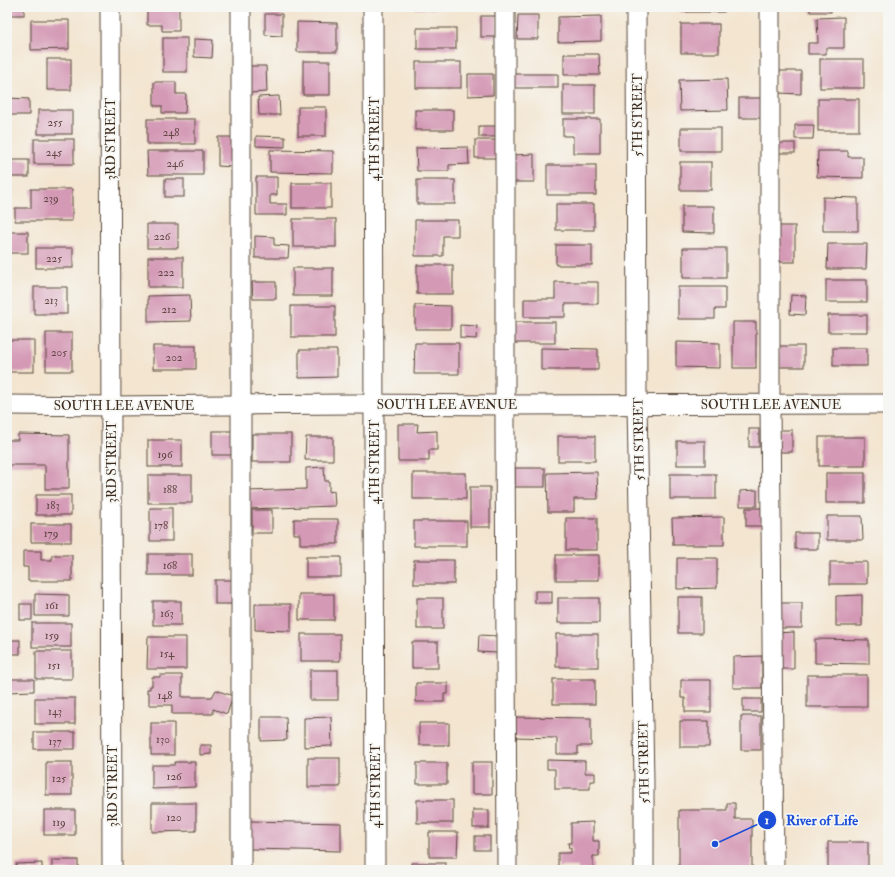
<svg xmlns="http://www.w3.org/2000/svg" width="895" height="877" font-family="'IM FELL Double Pica',serif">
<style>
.building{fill:#d499b5}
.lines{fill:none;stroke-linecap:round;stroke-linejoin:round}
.minor-casing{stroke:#574639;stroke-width:21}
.minor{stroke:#fff;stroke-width:19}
.labels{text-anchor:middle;stroke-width:3.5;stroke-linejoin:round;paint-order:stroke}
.number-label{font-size:11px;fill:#614644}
.street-label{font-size:13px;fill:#3b2a1e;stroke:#f6f6f2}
.leader{fill:none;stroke:#1d4ed8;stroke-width:1.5}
.callout-dot{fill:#1d4ed8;stroke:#f6f6f2;stroke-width:1.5}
.mark-label{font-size:12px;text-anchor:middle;font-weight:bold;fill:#fff}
.callout-label{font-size:14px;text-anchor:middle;font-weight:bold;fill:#1d4ed8;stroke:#f6f6f2;stroke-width:3.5;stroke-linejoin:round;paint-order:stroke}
</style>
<rect width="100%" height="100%" fill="#f6f6f2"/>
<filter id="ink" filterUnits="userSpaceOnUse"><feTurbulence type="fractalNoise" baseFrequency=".025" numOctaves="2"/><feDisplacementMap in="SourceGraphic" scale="8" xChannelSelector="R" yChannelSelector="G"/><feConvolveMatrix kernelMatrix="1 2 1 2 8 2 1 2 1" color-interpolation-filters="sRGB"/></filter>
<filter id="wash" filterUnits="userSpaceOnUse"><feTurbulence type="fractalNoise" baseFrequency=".012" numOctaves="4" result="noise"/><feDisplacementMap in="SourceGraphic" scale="16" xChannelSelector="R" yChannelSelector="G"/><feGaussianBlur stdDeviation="0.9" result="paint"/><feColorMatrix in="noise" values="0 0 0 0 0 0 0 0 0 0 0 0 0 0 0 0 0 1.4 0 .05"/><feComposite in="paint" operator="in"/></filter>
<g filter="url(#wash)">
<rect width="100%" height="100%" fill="#f3e5d0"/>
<g id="blocks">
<!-- building -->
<g class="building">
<rect x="7" y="7" width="17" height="8"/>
<polygon points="147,7 179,7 179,31 162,31 162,25 147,25"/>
<rect x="415" y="7" width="32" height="2"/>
<rect x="576" y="7" width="24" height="3"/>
<rect x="681" y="7" width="43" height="5"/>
<rect x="810" y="7" width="21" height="5"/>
<polygon points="265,14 282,14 282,36 265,35"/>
<polygon points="518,15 538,15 538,39 517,39"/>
<rect x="481" y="16" width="16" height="21"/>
<polygon points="601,16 601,41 558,42 558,17"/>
<polygon points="844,17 844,48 826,48 826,54 808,54 808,43 818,43 817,18"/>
<polygon points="31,20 69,20 69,49 31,50"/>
<polygon points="297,22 337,23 337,52 297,52"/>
<rect x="681" y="24" width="38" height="29"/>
<rect x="417" y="28" width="39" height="21"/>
<rect x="163" y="38" width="24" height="34"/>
<polygon points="194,39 213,40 212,58 194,57"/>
<polygon points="564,54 599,54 600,75 564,75"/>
<rect x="47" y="59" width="24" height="31"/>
<rect x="820" y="59" width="44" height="29"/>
<rect x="303" y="61" width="27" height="34"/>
<rect x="416" y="62" width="45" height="26"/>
<polygon points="247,66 266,66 267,92 247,93"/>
<polygon points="779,71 801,71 801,94 779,93"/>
<polygon points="468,74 493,74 493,95 468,96"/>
<rect x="513" y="74" width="45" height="14"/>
<polygon points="727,79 728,110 680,111 679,80"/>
<polygon points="154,82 176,82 176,94 186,94 185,113 162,113 162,106 154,106"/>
<rect x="563" y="85" width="32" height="29"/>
<polygon points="279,96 280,115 259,115 258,97"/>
<polygon points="7,98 29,99 29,115 7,115"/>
<rect x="739" y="98" width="25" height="20"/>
<rect x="818" y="99" width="41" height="32"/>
<rect x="298" y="107" width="28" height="29"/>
<rect x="38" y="110" width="34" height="24"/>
<rect x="415" y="110" width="38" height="20"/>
<rect x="147" y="119" width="48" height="25"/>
<polygon points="563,119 600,119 600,153 573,153 573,136 563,136"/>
<polygon points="795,125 814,125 813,139 795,139"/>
<rect x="479" y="126" width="18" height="11"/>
<rect x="681" y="128" width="40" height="23"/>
<polygon points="256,136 285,137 285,147 256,146"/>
<polygon points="218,137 233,137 233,167 218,166"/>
<rect x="34" y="139" width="40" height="25"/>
<rect x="475" y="140" width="22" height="18"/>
<rect x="776" y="143" width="19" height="10"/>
<polygon points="468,147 469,164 449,165 449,171 417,171 416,148"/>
<polygon points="270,150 333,151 333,173 270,172"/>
<polygon points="147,151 203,151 203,175 148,175"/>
<polygon points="818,151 848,151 848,157 863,157 863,178 817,177"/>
<polygon points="534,154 534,182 512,182 512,155"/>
<rect x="7" y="160" width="22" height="17"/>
<rect x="680" y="162" width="31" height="28"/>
<rect x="547" y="165" width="49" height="30"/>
<polygon points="256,177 277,177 277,195 270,195 270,204 287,204 287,215 256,215"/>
<rect x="165" y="179" width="19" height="18"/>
<rect x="417" y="180" width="38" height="24"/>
<rect x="292" y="183" width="39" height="25"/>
<polygon points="31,189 72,189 72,221 15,221 15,208 31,208"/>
<polygon points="823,197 858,198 858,231 823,231"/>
<rect x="556" y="204" width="38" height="26"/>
<polygon points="682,206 714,206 714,233 682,232"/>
<rect x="293" y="219" width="43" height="28"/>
<polygon points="415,220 458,220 458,236 443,236 443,256 415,256"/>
<rect x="147" y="224" width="31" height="24"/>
<rect x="776" y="226" width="19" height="36"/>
<rect x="10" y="232" width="18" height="21"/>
<polygon points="255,236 274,237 274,245 289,246 288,258 255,258"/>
<polygon points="828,244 867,244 866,269 827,269"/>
<rect x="556" y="245" width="36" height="20"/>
<rect x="36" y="248" width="37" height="20"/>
<rect x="683" y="248" width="43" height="30"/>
<rect x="148" y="257" width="35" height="30"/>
<rect x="417" y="265" width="36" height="29"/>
<rect x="293" y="268" width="40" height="28"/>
<rect x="826" y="280" width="41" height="22"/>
<polygon points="252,282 276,282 276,299 253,299"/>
<polygon points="555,282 598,282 598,304 565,304 565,317 524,317 524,299 555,299"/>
<rect x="34" y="287" width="33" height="27"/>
<polygon points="678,287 725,287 725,309 715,309 715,319 678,319"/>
<polygon points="190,295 191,321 148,322 148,296"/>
<polygon points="791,295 806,296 805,315 790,314"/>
<polygon points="415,305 451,306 451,329 415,329"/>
<rect x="291" y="306" width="44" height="31"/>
<rect x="828" y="315" width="39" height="17"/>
<rect x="514" y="322" width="41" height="21"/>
<rect x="733" y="322" width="23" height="46"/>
<polygon points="460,325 477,326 476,339 460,338"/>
<rect x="46" y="333" width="26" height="38"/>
<rect x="7" y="340" width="27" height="32"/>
<polygon points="676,342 720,343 720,368 676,367"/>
<polygon points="415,343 459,343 459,374 414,374"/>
<rect x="153" y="346" width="43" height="23"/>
<rect x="779" y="346" width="25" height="21"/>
<polygon points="541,348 598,349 598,370 541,370"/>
<rect x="833" y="348" width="34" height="18"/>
<polygon points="299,350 337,350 337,377 299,378"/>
<polygon points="398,424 418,424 417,432 437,431 437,450 429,450 429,461 398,461"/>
<rect x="749" y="429" width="10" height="18"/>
<rect x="778" y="430" width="14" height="22"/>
<rect x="212" y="431" width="21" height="24"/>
<polygon points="18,434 69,435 69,489 45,489 45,465 7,465 7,440 18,440"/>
<rect x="252" y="434" width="39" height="28"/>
<rect x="558" y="436" width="37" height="25"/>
<polygon points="306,437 333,437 333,460 305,460"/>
<rect x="819" y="437" width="46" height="29"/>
<rect x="148" y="440" width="34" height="27"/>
<rect x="677" y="441" width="28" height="24"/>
<polygon points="324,467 325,481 329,481 329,492 334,491 335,506 248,509 248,491 306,489 306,468"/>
<rect x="515" y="468" width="30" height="19"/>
<polygon points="597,472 598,499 574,499 574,512 548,512 547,473"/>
<rect x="413" y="473" width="53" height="26"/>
<rect x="826" y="473" width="39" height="30"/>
<rect x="670" y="474" width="46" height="25"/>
<rect x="148" y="475" width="44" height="28"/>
<rect x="470" y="487" width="20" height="40"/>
<polygon points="757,490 757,506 740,506 740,491"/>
<rect x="36" y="495" width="35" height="20"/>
<rect x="150" y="508" width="22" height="33"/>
<rect x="746" y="508" width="16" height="18"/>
<rect x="252" y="510" width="20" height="23"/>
<polygon points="827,516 862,516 863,540 827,540"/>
<polygon points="724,517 724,545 673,545 672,518"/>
<rect x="566" y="518" width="31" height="32"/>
<polygon points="294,519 338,519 338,544 300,544 300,534 294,534"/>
<rect x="414" y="521" width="53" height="25"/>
<rect x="31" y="524" width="40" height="18"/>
<rect x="795" y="533" width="23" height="16"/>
<polygon points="23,551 41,551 41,560 52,560 52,555 72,555 72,581 28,581 28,567 23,567"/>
<rect x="148" y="554" width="44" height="21"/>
<rect x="556" y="555" width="43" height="25"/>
<rect x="306" y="557" width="35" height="20"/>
<polygon points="677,558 717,558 717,588 677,589"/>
<rect x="414" y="560" width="40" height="24"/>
<rect x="830" y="562" width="37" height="22"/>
<rect x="215" y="580" width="19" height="24"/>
<rect x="535" y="591" width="17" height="12"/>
<polygon points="35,594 69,595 69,616 35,616"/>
<rect x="299" y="594" width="35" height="26"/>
<polygon points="862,595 862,626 836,626 836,596"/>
<rect x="678" y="597" width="24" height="36"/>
<rect x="417" y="598" width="26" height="31"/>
<rect x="558" y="598" width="41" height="25"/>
<rect x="153" y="601" width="28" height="24"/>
<polygon points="778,603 802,603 802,628 777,628"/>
<rect x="20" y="604" width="12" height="16"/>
<polygon points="255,604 291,604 291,631 255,630"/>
<rect x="32" y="623" width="39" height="24"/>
<polygon points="794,632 794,669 776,669 776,633"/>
<rect x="301" y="634" width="39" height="27"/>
<rect x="556" y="634" width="42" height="33"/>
<polygon points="479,635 497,636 497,653 478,652"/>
<polygon points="148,637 186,637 186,669 147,669"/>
<polygon points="815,639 869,640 869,664 815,663"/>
<rect x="7" y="640" width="13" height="14"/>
<rect x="412" y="642" width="26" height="26"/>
<rect x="36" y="651" width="36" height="28"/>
<polygon points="762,656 762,688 733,688 733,657"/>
<rect x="310" y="670" width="28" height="30"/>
<polygon points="160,675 182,675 182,697 212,697 216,690 233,696 227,714 213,709 213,714 172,714 172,705 149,705 149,693 147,693 147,689 150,689 150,686 152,686 152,677 160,677"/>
<rect x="807" y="675" width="60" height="32"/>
<polygon points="7,679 34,679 34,691 7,692"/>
<rect x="553" y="679" width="42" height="25"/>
<polygon points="681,680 711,680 711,712 685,712 685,698 681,698"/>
<polygon points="416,683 448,683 448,694 444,694 444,702 416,702"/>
<rect x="35" y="698" width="40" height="26"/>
<rect x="743" y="699" width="18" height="13"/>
<rect x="741" y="716" width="20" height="34"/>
<polygon points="261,717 286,717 287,740 261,741"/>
<polygon points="331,717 332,746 304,747 304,718"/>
<polygon points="513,717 591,718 591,746 578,746 578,754 557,754 557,738 513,737"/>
<rect x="680" y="721" width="29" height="26"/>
<rect x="151" y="723" width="23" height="32"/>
<rect x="419" y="723" width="30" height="22"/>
<rect x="34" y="732" width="41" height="17"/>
<polygon points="200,745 211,745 211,754 200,755"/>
<rect x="308" y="758" width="32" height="29"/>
<polygon points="547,760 585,761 585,773 595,773 595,781 590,781 590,789 555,789 555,769 547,769"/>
<rect x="46" y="762" width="26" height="33"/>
<polygon points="175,762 195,762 195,787 152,789 152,765 174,765"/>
<rect x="472" y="762" width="20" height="32"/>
<rect x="417" y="763" width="30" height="21"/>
<rect x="417" y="800" width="36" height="23"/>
<polygon points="152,803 196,803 196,831 152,832"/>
<polygon points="727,803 735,803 735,819 752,819 752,870 679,870 679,810 727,810"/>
<rect x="44" y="810" width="31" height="25"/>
<rect x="473" y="810" width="16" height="18"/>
<polygon points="250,821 341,823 341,851 250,849"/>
<polygon points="593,822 593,841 599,841 599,856 593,856 593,870 578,870 578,867 558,867 558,853 571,853 571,848 569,848 568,843 571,843 571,823"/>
<polygon points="429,832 458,832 457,857 429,857"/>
<rect x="475" y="836" width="15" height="14"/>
<rect x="828" y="842" width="40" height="28"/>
<rect x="52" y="860" width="26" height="10"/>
<polygon points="42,863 42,870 16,870 16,864"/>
<rect x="411" y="863" width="34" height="7"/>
</g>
</g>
</g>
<g filter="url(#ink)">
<use href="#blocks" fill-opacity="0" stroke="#574639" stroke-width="1"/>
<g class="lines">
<defs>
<g id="minor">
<polyline points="110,7 112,870"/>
<polyline points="241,7 241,870"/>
<polyline points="373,7 375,870"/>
<polyline points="505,7 505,426 507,870"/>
<polyline points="636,7 637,404 644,781 644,870"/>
<polyline points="770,7 770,404 774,870"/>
<polyline points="7,405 111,406 352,404 505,405 888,404"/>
</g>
</defs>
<!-- minor casing -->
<use href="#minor" class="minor-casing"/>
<!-- minor -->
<use href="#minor" class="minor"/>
</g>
</g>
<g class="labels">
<!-- number labels -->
<g class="number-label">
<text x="55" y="126">255</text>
<text x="171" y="136">248</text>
<text x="54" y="156">245</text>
<text x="175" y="167">246</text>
<text x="51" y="202">239</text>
<text x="162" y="240">226</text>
<text x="54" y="262">225</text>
<text x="166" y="276">222</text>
<text x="51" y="304">213</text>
<text x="169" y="313">212</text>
<text x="59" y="356">205</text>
<text x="174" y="361">202</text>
<text x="165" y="458">196</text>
<text x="170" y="493">188</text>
<text x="53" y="509">183</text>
<text x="161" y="529">178</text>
<text x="51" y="537">179</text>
<text x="170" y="569">168</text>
<text x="52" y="609">161</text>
<text x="167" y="617">163</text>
<text x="52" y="639">159</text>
<text x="167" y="657">154</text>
<text x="54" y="669">151</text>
<text x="165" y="699">148</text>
<text x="55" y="715">143</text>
<text x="163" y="743">130</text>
<text x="55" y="745">137</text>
<text x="174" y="780">126</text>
<text x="59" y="782">125</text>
<text x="174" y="821">120</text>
<text x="59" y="826">119</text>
</g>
<!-- street labels -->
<g class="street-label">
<text transform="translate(637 115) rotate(-90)" y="5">5TH STREET</text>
<text transform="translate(110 139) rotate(-90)" y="5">3RD STREET</text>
<text transform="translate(374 139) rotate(-90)" y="5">4TH STREET</text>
<text x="447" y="409">SOUTH LEE AVENUE</text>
<text x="771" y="409">SOUTH LEE AVENUE</text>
<text x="124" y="410">SOUTH LEE AVENUE</text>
<text transform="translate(638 439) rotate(-91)" y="5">5TH STREET</text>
<text transform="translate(111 462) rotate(-90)" y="5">3RD STREET</text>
<text transform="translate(374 462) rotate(-90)" y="5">4TH STREET</text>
<text transform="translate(643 762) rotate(-91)" y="5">5TH STREET</text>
<text transform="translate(112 786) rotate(-90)" y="5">3RD STREET</text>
<text transform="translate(375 786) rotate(-90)" y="5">4TH STREET</text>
</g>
</g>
<!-- callouts -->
<path class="leader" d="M715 844L767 820"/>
<g class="callout-dot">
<circle cx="715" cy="844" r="4"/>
<circle cx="767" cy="820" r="10"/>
</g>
<g class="mark-label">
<text x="767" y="824">1</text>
</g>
<g class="callout-label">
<text x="822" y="825">River of Life</text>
</g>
<!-- margin -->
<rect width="895" height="877" fill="none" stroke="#f6f6f2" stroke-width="24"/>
</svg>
